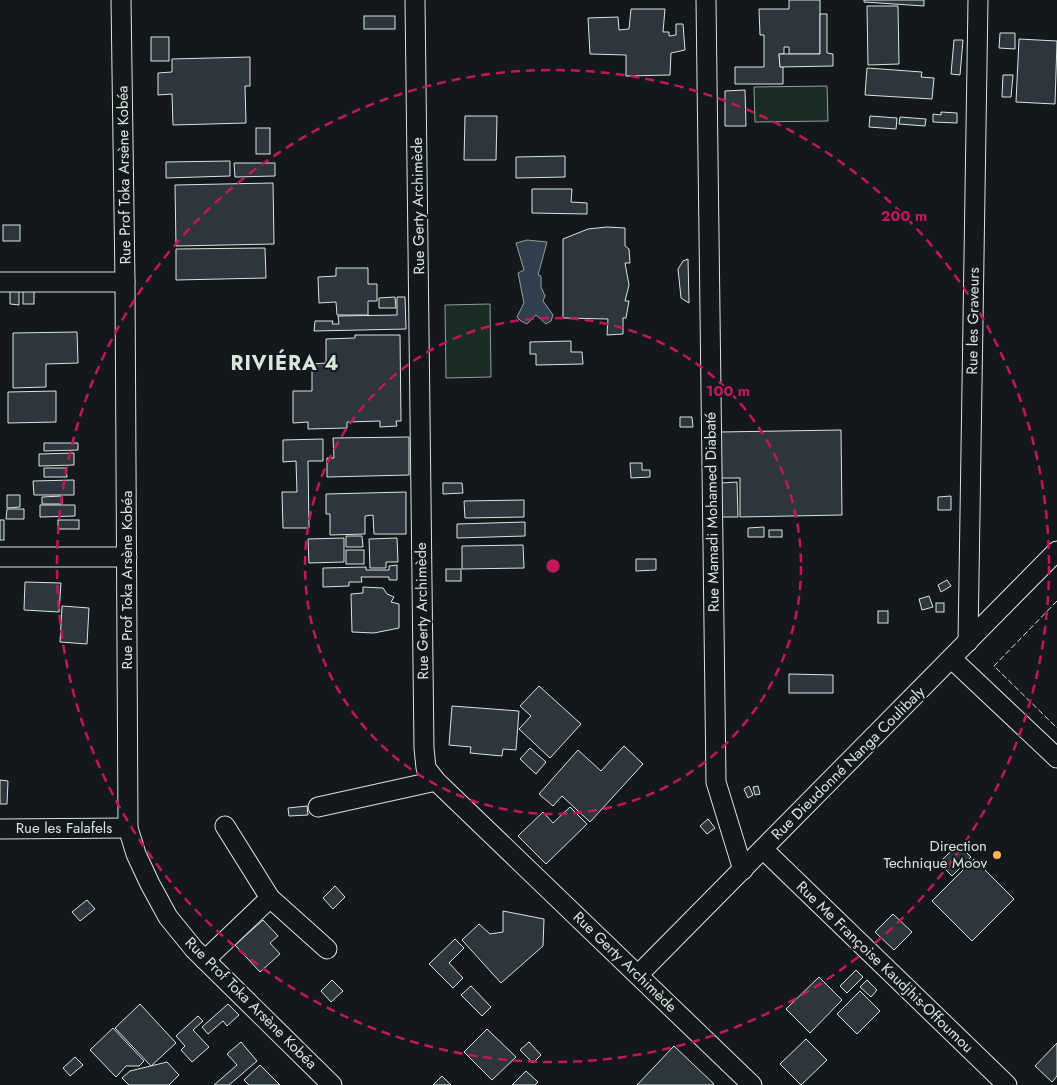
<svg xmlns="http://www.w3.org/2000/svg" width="1057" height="1085" font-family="Jost,sans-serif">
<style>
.green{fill:#1a2d24;stroke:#939e99}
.water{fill:#2f3f4d;stroke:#939e99}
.building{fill:#2c363c;stroke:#d8e6dc}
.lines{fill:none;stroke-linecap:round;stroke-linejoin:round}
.minor-casing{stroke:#d8e6dc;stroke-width:21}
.minor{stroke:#14181c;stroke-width:19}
.fence{stroke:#d8e6dc;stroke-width:1;stroke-dasharray:6 2.5;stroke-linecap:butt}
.ring{fill:none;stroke:#c2185b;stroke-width:2.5;stroke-dasharray:9 6}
.poi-dot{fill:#ffb74d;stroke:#14181c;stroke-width:2}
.labels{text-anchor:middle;stroke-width:4;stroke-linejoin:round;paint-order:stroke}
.street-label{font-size:15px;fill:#d8e6dc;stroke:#14181c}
.poi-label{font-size:15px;fill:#d8e6dc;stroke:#14181c;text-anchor:end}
.district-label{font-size:20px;font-weight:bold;letter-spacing:1px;fill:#d8e6dc;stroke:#14181c}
.centre{fill:#c2185b;stroke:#14181c;stroke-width:2.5}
.ring-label{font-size:15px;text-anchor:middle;font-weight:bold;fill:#c2185b;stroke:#14181c;stroke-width:4;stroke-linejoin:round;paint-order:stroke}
</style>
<rect width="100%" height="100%" fill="#14181c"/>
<!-- green -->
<g class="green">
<polygon points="827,86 828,121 755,122 754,87"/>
<polygon points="490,304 491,377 446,378 445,305"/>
</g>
<!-- water -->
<polygon class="water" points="527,240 547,242 538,275 541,276 541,287 545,296 543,301 553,315 551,321 546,324 536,315 527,324 521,321 517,317 524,303 518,273 524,270 516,243"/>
<!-- building -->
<g class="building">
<polygon points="789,0 820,0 820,54 789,54 789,47 784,47 784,54 779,54 780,67 783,67 783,84 735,84 735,67 764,67 764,35 760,35 759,9 789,9"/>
<polygon points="864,0 924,0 924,6 864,2"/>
<polygon points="867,6 898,6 899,64 868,65"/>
<polygon points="631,9 665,9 663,32 669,32 669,36 676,35 676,24 683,24 685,50 671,53 670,75 626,76 626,55 590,54 588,18 618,17 619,30 629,29"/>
<polygon points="820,14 827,14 827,53 833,54 833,66 780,67 779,54 820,54"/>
<rect x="364" y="16" width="31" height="13"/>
<polygon points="1000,33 1015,33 1015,49 999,48"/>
<rect x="151" y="37" width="18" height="24"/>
<polygon points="1019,39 1057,41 1055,104 1016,102"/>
<polygon points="954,40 963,40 960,75 951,74"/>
<polygon points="250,57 250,86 245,86 246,123 173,125 172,94 158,95 158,73 172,72 172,59"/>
<polygon points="867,68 922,72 921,77 934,78 932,99 865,95"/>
<polygon points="1003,75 1013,75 1011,97 1002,97"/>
<polygon points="745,90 746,126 725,126 725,91"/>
<polygon points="941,112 957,113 957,123 933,122 933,114 941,115"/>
<polygon points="465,116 497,116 496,160 464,160"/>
<polygon points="870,116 897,118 896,129 869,127"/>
<polygon points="900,117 926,119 925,126 899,124"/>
<rect x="256" y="128" width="14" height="26"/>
<polygon points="565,156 565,177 516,178 516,157"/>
<polygon points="230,161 230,176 166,178 166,162"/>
<polygon points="234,163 275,163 275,176 235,177"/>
<polygon points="273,183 274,244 176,246 175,185"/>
<polygon points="532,189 572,189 571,202 587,203 587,214 532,213"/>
<rect x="3" y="225" width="17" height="16"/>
<polygon points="607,227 625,228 625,246 629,249 630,263 625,263 629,285 625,301 629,301 626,318 623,318 623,334 607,335 608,319 563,318 563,239 588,229"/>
<polygon points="265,248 266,278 176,280 176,249"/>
<polygon points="688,259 689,303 681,298 678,269 683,261"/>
<polygon points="336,268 368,268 368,284 377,284 377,301 368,301 368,315 337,315 336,302 319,303 318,277 336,276"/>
<rect x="23" y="290" width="11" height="14"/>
<polygon points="10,291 19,291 19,305 10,304"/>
<polygon points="395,297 396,308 379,308 379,298"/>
<polygon points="397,297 405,297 406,329 314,331 315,321 333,321 332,324 339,324 338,316 397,315"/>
<polygon points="77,332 78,363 46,364 46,387 13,388 13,333"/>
<polygon points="355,335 400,335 401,421 396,421 397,426 380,427 380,421 347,422 347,428 308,429 308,422 293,423 293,391 312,391 312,364 326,363 326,339 355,338"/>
<polygon points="571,341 571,352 582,352 583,364 536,365 536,354 530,354 530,342"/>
<polygon points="56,391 56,422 8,423 8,392"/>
<polygon points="680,417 692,417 693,427 680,427"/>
<polygon points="841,430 842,515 740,517 740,478 721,478 720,432"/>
<polygon points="409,437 409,475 327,477 327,458 334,458 333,438"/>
<polygon points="323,439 323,461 308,461 309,528 283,528 282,492 297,492 296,461 283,462 283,440"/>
<polygon points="44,443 78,443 78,450 44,451"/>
<polygon points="74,453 74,465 39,466 39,454"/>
<polygon points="630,463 642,463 642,470 650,470 650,477 631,478"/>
<polygon points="44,468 66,468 67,477 44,477"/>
<polygon points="74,480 74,495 34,495 33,481"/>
<polygon points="737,482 738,517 721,517 721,483"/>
<polygon points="443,483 462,483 463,493 443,494"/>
<polygon points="406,492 406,534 374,534 373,515 365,516 365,534 330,535 330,514 326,514 326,494"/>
<polygon points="7,495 20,495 20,507 7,508"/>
<polygon points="62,496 62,504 42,504 42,497"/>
<polygon points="951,496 951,510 938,510 938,497"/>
<polygon points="524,500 524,517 465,518 464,501"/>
<polygon points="40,505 75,505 75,516 40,517"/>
<polygon points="7,509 24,509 24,519 6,519"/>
<rect x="0" y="520" width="4" height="20"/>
<rect x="58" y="520" width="21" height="9"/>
<polygon points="525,522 525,536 457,538 457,524"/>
<polygon points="764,527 764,537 748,537 748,528"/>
<rect x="769" y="530" width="13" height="7"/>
<polygon points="346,536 362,536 363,547 346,547"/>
<polygon points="344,538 344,562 309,563 308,539"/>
<polygon points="397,538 398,562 386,562 386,568 370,568 369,539"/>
<polygon points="523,545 524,568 462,569 462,546"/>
<rect x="346" y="550" width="18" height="14"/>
<polygon points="636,559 656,559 656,570 636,571"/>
<polygon points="397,565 397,580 389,580 389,577 361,577 362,582 349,582 349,586 323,587 323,568 366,567 366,570 389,570 389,566"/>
<rect x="446" y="569" width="15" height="12"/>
<polygon points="947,580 951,586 941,592 938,585"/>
<polygon points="25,582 61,583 59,612 24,610"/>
<polygon points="363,587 383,588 387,594 394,597 391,602 399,604 399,628 374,633 352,632 351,594 363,593"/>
<polygon points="929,596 933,607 922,610 919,599"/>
<rect x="936" y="603" width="8" height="9"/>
<polygon points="62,606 89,608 87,644 60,642"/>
<rect x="878" y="611" width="10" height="12"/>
<polygon points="789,674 833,675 833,693 789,693"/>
<polygon points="539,686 581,724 550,758 519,729 531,716 520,706"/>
<polygon points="452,706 519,711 516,750 503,749 502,756 470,753 471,747 449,745"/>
<polygon points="624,746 643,764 590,822 562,796 553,806 539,794 578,750 601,771"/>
<polygon points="530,748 546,762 536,774 520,759"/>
<polygon points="0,780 8,781 7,804 0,804"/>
<polygon points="749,786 753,795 748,798 744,789"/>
<polygon points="758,786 760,794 755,795 753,787"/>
<polygon points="307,806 308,815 289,816 288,808"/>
<polygon points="570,807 587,824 546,864 518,836 543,812 553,823"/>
<polygon points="708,819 715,828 707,834 700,826"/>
<polygon points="958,844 971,857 952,876 939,863"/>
<polygon points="974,859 1014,899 972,941 932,901"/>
<polygon points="335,886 345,897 333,909 323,898"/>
<polygon points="87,900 95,909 80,921 72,912"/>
<polygon points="503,911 544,919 543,946 501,983 462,940 479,924 490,934 503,932"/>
<polygon points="893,914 912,932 894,950 875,932"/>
<polygon points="263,920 278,936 270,943 280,954 260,972 235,945"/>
<polygon points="455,939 464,948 449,963 463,978 453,988 429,964"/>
<polygon points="856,970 863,977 847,993 840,986"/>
<polygon points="819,977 842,1000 810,1033 786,1009"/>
<polygon points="332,980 343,991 331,1002 321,991"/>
<polygon points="867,980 877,990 871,997 860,987"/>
<polygon points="471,986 491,1007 482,1016 461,995"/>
<polygon points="860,991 880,1011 857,1034 837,1014"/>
<polygon points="140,1004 176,1043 151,1066 115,1028"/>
<polygon points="228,1004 239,1015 227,1026 223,1021 208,1034 202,1027"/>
<polygon points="198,1016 203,1021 193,1030 209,1047 192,1062 181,1050 185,1046 176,1036"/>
<polygon points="113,1028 144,1061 139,1066 126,1066 116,1077 90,1050"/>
<polygon points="487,1029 516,1057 492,1080 464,1052"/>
<polygon points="806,1039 827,1060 801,1085 780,1064"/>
<polygon points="241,1042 257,1061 229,1085 214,1085 237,1065 227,1054"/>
<polygon points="529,1042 541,1055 533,1063 520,1050"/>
<polygon points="1057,1043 1057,1076 1052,1082 1035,1066"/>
<polygon points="674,1046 714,1084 713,1085 637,1085"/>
<polygon points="75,1057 83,1065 70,1076 63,1068"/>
<polygon points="167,1062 179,1075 169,1085 129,1085 122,1078 130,1071"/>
<polygon points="260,1065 280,1085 249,1085 244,1080"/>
<polygon points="526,1071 538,1082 535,1085 512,1085"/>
<polygon points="442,1076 451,1085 433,1085"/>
</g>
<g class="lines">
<defs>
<g id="minor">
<polyline points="121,0 125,282 128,828 136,854 150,884 168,917 194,949 332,1085"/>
<polyline points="415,0 424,748 426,768 436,781 752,1085"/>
<polyline points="706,0 716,782 743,870"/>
<polyline points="0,282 125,282"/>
<polyline points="0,557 127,557"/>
<polyline points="968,642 978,0"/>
<polyline points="952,659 1057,758"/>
<polyline points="318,807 436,781"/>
<polyline points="225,826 270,898 327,949"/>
<polyline points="0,829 128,828"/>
<polyline points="763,849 1007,1085"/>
<polyline points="205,960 270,898"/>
<polyline points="639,974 1057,551"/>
</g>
</defs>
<!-- minor casing -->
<use href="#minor" class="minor-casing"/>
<!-- minor -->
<use href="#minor" class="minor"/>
<!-- fence -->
<polyline class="fence" points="1057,601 994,666 1057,728"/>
</g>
<!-- distance rings -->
<g class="ring">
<circle cx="553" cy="566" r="248"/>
<circle cx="553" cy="566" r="496"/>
</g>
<!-- markers -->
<circle class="poi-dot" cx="997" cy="855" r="5"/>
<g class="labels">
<!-- street labels -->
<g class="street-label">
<text transform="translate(124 175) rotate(-91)" y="5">Rue Prof Toka Arsène Kobéa</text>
<text transform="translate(418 206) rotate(-91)" y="5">Rue Gerty Archimède</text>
<text transform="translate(973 321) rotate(-89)" y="5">Rue les Graveurs</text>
<text transform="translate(712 512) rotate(-91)" y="5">Rue Mamadi Mohamed Diabaté</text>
<text transform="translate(127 580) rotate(-90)" y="5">Rue Prof Toka Arsène Kobéa</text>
<text transform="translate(422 611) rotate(-91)" y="5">Rue Gerty Archimède</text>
<text transform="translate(848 763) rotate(-45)" y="5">Rue Dieudonné Nanga Coulibaly</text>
<text x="64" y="833">Rue les Falafels</text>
<text transform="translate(625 962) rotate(44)" y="5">Rue Gerty Archimède</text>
<text transform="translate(885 967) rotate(44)" y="5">Rue Me Françoise Kaudjhis-Offoumou</text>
<text transform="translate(251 1003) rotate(45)" y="5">Rue Prof Toka Arsène Kobéa</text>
</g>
<!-- poi labels -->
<g class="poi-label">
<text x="987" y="851">Direction<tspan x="987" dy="17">Technique Moov</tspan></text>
</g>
<!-- district labels -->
<g class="district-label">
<text x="285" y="370">RIVIÉRA 4</text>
</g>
</g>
<circle cx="553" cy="566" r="8" class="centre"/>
<g class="ring-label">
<text x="904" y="221">200 m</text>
<text x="728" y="396">100 m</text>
</g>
</svg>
